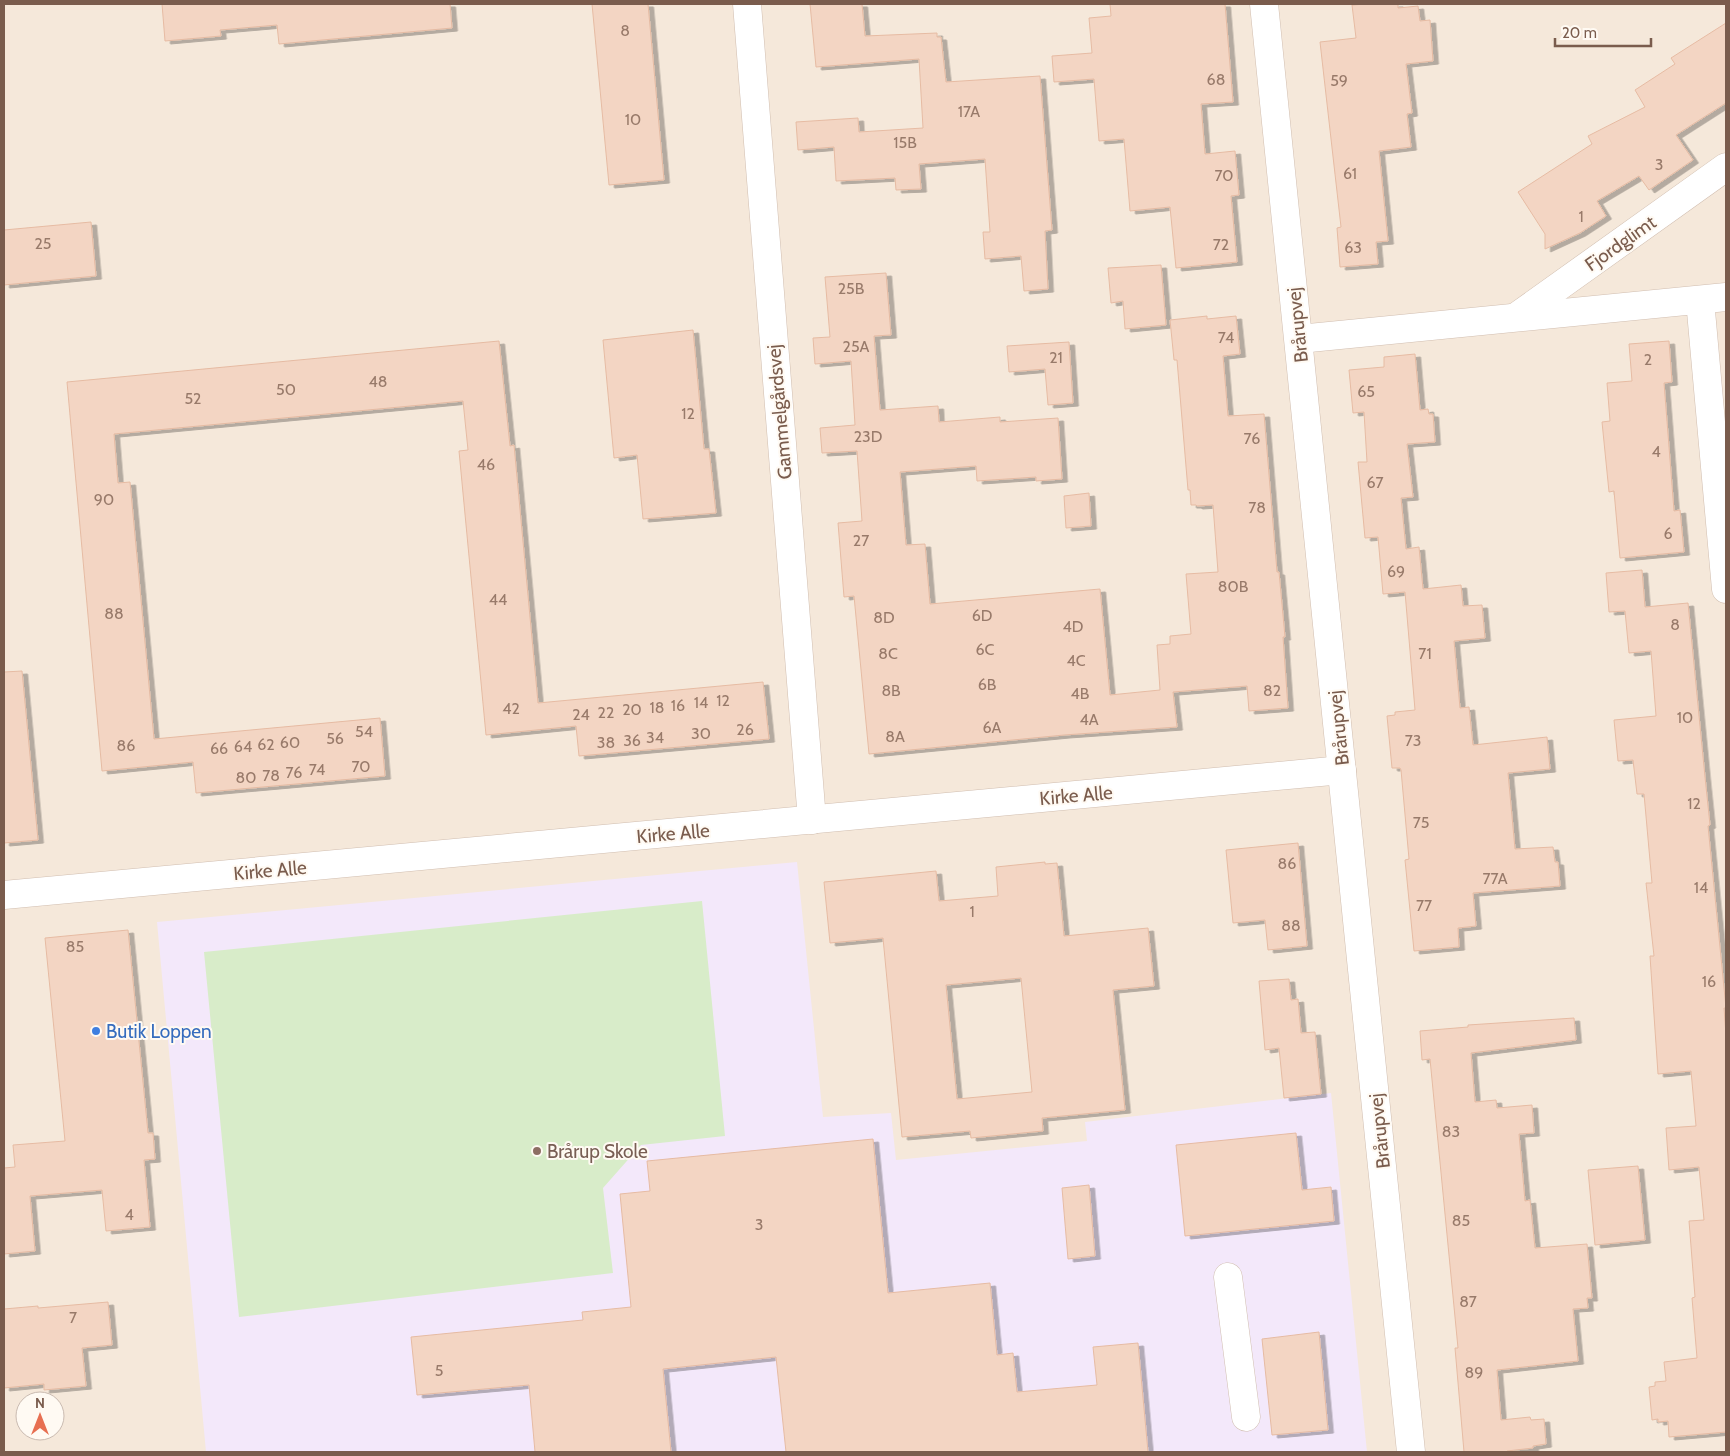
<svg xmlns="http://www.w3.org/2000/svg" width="1730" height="1456" font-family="Cabin,sans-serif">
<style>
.residential{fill:#f5e8da;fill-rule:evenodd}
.education{fill:#f3e8fa}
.green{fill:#d8ecc9}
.building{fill:#f3d5c3;stroke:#e6bba3;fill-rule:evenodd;filter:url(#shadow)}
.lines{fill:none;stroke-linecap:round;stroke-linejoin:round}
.minor-casing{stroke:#d1beb0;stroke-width:29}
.minor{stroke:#fff;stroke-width:28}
.shop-dot{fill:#3f7fe0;stroke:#fffaf3;stroke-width:2}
.education-dot{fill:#8d6e63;stroke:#fffaf3;stroke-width:2}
.labels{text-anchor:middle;stroke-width:4;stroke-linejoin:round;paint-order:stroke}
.number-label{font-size:16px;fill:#987a6a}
.street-label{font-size:19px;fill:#7a5c4d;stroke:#fffaf3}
.shop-label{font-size:19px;fill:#366cbe;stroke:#fffaf3;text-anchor:start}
.education-label{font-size:19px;fill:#785e54;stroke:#fffaf3;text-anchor:start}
</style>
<defs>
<filter id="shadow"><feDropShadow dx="5.5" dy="3" stdDeviation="0" flood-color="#0004"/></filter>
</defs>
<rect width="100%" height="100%" fill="#fdf6ec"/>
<!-- residential -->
<path class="residential" d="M 4,4 L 1726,4 L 1726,1452 L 4,1452 ZM 25,1401 L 55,1401 L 55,1431 L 25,1431 Z"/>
<!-- education -->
<polygon class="education" points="797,862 823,1117 891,1113 896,1160 1087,1141 1085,1122 1331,1093 1367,1452 206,1452 157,922"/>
<!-- green -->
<polygon class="green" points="702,901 725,1136 641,1145 603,1188 613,1273 239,1317 204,952"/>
<!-- building -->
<g class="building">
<polygon points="162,4 450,4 452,28 279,44 277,25 220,30 221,36 165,41"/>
<polygon points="592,4 648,4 664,180 609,185"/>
<polygon points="810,4 862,4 865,36 937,33 937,37 941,37 946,82 1040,76 1052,230 1045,231 1048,289 1024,291 1021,256 985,259 983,232 990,232 985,159 919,164 921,189 896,190 895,178 836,181 834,147 798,150 796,122 858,118 859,132 923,128 919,59 816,67"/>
<polygon points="1110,4 1225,4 1233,102 1201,104 1205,154 1235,151 1239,195 1231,196 1237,262 1176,268 1170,207 1130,211 1124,139 1099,141 1094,79 1054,82 1052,56 1092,53 1089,18 1111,16"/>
<polygon points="1366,4 1398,4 1398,8 1418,6 1420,21 1430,20 1433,61 1406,64 1412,113 1407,114 1411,147 1379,151 1388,241 1376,242 1378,264 1340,267 1337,228 1341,227 1320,42 1356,38 1352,5"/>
<polygon points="1726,23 1726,103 1676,135 1693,160 1649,190 1639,176 1597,201 1606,216 1580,233 1545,249 1545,234 1518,192 1592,144 1588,136 1645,107 1635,90 1675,64 1671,58"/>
<polygon points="91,222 96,276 4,285 4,230"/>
<polygon points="1161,265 1166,325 1125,329 1123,301 1111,303 1108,268"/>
<polygon points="886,273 891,335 874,336 880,410 938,406 939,422 1000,417 1000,422 1058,418 1062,479 1036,481 1036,477 977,481 976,466 900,472 906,545 925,544 930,604 1100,589 1110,695 1160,690 1157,645 1170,644 1170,636 1191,634 1186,574 1218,572 1213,505 1197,506 1196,505 1191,505 1190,490 1188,490 1177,360 1174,360 1170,320 1207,316 1207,319 1236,316 1240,354 1223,356 1228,416 1264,414 1277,572 1279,572 1285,637 1283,637 1288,708 1249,711 1247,686 1173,692 1177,727 1064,735 869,754 854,596 844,597 838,523 862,521 857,451 822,453 820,428 855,425 851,361 815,364 813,338 830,337 825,277"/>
<polygon points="693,330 704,449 709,449 716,513 643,519 637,455 614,458 603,340"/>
<polygon points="499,341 510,446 514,445 538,703 763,682 769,739 579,756 576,726 486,735 459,451 468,450 463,401 114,434 118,483 130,482 154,739 380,718 385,776 196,793 193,762 102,771 67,382"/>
<polygon points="1669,341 1672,382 1664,383 1674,511 1680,510 1684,552 1620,558 1614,491 1609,492 1602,422 1610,421 1607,383 1632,381 1629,344"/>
<polygon points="1069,342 1073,403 1048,405 1045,369 1009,372 1007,346"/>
<polygon points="1415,354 1420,410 1428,409 1429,414 1433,414 1435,442 1407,444 1413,497 1401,498 1406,549 1419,547 1423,589 1461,585 1463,606 1482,605 1485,638 1454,641 1460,708 1469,707 1473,745 1547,737 1550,769 1508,773 1515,849 1553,847 1555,862 1558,862 1560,886 1473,893 1476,926 1458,928 1459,947 1414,951 1405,860 1409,859 1401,770 1400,768 1392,768 1387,716 1395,715 1395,712 1415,710 1405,592 1383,594 1378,537 1365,538 1358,462 1367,462 1364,412 1353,413 1349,370 1384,367 1384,357"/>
<polygon points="1089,493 1091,526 1066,528 1064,496"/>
<polygon points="1642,570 1645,607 1688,603 1705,777 1710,825 1708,826 1726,1008 1724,1008 1726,1035 1726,1432 1669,1437 1668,1421 1658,1422 1658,1419 1652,1420 1649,1387 1655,1386 1655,1382 1666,1381 1664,1362 1697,1358 1692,1298 1695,1297 1689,1221 1704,1220 1699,1167 1669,1170 1666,1128 1696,1126 1691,1071 1658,1074 1650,956 1654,956 1646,883 1652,883 1644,794 1637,794 1633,760 1618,761 1614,720 1656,716 1651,651 1629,653 1625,611 1609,612 1606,573"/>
<polygon points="22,671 38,840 4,843 4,672"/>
<polygon points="1298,843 1307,946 1268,950 1265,920 1233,923 1226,850"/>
<path d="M 1045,862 L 1045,864 L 1057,863 L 1064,936 L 1148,928 L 1154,986 L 1113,990 L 1125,1110 L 1042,1118 L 1043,1131 L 971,1138 L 970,1131 L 902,1137 L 883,938 L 830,943 L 824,882 L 936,871 L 939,901 L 998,896 L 996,867 ZM 1021,978 L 1032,1092 L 957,1099 L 946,985 Z"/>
<polygon points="128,930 148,1133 153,1133 155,1159 144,1160 150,1227 106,1231 102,1190 30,1196 35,1251 4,1254 4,1168 15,1167 13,1145 65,1141 45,938"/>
<polygon points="1289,979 1291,1000 1298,999 1301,1033 1315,1032 1321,1094 1284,1098 1279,1048 1265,1050 1259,981"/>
<polygon points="1574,1018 1576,1040 1471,1053 1475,1102 1496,1100 1497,1108 1532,1105 1534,1133 1519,1134 1525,1201 1530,1200 1535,1248 1587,1244 1592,1298 1587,1298 1588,1308 1573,1309 1578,1361 1497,1370 1501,1420 1530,1417 1531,1420 1544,1419 1546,1444 1533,1446 1533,1448 1507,1451 1507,1452 1464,1452 1455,1348 1458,1348 1430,1059 1422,1060 1420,1031 1468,1027 1468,1025"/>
<polygon points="1296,1133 1302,1190 1331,1187 1334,1221 1185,1236 1176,1145"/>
<polygon points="873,1139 888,1293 990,1283 997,1355 1013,1353 1017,1392 1097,1385 1093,1347 1138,1343 1148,1452 786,1452 776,1357 663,1369 671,1452 535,1452 529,1385 417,1395 411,1337 583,1320 582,1312 631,1307 620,1194 650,1191 647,1161"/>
<polygon points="1638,1166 1645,1240 1595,1245 1588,1170"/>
<polygon points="1089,1185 1095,1256 1068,1259 1062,1188"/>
<polygon points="108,1302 112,1345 82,1348 86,1386 44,1390 44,1384 4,1388 4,1309 38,1306 38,1308"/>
<polygon points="1319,1332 1328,1430 1272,1435 1262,1339"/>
</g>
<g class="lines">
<defs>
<g id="minor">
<polyline points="747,4 812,820"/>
<polyline points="1264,4 1411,1452"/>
<polyline points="1700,300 1726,589"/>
<polyline points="1516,317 1726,167"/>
<polyline points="1299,339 1726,297"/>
<polyline points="4,895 1342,770"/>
<polyline points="1228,1277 1246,1417"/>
</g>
</defs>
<!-- minor casing -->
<use href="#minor" class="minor-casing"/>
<!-- minor -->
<use href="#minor" class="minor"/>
</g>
<!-- markers -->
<circle class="shop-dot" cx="96" cy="1031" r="5"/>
<circle class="education-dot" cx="537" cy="1151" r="5"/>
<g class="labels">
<!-- number labels -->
<g class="number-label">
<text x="625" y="36">8</text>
<text x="1216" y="85">68</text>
<text x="1339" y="86">59</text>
<text x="969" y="117">17A</text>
<text x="633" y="125">10</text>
<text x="905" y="148">15B</text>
<text x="1659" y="170">3</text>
<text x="1350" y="179">61</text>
<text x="1224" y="181">70</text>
<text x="1581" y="222">1</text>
<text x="43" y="249">25</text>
<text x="1221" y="250">72</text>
<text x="1353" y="253">63</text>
<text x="851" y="294">25B</text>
<text x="1226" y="343">74</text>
<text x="856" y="352">25A</text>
<text x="1056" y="363">21</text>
<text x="1648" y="365">2</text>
<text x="378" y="387">48</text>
<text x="286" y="395">50</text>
<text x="1366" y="397">65</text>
<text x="193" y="404">52</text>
<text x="688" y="419">12</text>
<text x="868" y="442">23D</text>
<text x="1252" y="444">76</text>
<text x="1656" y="457">4</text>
<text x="486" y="470">46</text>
<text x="1375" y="488">67</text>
<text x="104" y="505">90</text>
<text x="1257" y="513">78</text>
<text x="1668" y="539">6</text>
<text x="861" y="546">27</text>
<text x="1396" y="577">69</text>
<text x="1233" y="592">80B</text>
<text x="498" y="605">44</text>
<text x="114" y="619">88</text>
<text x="982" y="621">6D</text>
<text x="884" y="623">8D</text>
<text x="1675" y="630">8</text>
<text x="1073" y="632">4D</text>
<text x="985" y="655">6C</text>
<text x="888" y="659">8C</text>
<text x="1425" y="659">71</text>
<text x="1076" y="666">4C</text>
<text x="987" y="690">6B</text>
<text x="891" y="696">8B</text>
<text x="1272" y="696">82</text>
<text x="1080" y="699">4B</text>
<text x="723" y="706">12</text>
<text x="701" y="708">14</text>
<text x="678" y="711">16</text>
<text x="657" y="713">18</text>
<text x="511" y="714">42</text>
<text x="632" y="715">20</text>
<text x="606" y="718">22</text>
<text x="581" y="720">24</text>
<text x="1685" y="723">10</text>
<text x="1089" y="725">4A</text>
<text x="992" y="733">6A</text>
<text x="745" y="735">26</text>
<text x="364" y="737">54</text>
<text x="701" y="739">30</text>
<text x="895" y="742">8A</text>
<text x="655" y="743">34</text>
<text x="335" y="744">56</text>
<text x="632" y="746">36</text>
<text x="1413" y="746">73</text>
<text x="290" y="748">60</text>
<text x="606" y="748">38</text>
<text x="266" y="750">62</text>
<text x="126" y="751">86</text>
<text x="243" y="752">64</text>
<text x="219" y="754">66</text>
<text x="361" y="772">70</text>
<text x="317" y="775">74</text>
<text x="294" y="778">76</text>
<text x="271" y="781">78</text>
<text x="246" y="783">80</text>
<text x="1694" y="809">12</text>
<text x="1421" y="828">75</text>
<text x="1287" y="869">86</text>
<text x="1495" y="884">77A</text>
<text x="1701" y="893">14</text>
<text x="1424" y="911">77</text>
<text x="972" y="917">1</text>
<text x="1291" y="931">88</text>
<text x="75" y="952">85</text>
<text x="1709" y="987">16</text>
<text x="1451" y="1137">83</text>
<text x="129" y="1220">4</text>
<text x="1461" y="1226">85</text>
<text x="759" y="1230">3</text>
<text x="1468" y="1307">87</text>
<text x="73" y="1323">7</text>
<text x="439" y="1376">5</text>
<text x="1474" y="1378">89</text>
</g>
<!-- street labels -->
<g class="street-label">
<text transform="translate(1620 243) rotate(-35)" y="7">Fjordglimt</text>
<text transform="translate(1297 325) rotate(-96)" y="7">Brårupvej</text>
<text transform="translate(779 412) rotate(-95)" y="7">Gammelgårdsvej</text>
<text transform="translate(1338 728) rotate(-96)" y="7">Brårupvej</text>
<text transform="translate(1076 795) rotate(-5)" y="7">Kirke Alle</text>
<text transform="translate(673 833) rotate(-5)" y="7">Kirke Alle</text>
<text transform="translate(270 870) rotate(-5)" y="7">Kirke Alle</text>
<text transform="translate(1379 1131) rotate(-96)" y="7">Brårupvej</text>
</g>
<!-- shop labels -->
<g class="shop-label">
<text x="106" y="1038">Butik Loppen</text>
</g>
<!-- education labels -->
<g class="education-label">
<text x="547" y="1158">Brårup Skole</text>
</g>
</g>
<!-- border -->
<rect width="1730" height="1456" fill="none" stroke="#7a5c4d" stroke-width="10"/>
<!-- north arrow -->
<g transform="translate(40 1416)"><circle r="24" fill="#fffaf3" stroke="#cabbb1"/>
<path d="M0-4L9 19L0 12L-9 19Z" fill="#e76f51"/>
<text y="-8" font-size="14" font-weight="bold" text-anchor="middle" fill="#7a5c4d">N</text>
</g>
<!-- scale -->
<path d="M1555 38v8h96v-8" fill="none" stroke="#7a5c4d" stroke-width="2.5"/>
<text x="1562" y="38" font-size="15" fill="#7a5c4d" stroke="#fffaf3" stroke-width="4" paint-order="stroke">20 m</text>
</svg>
